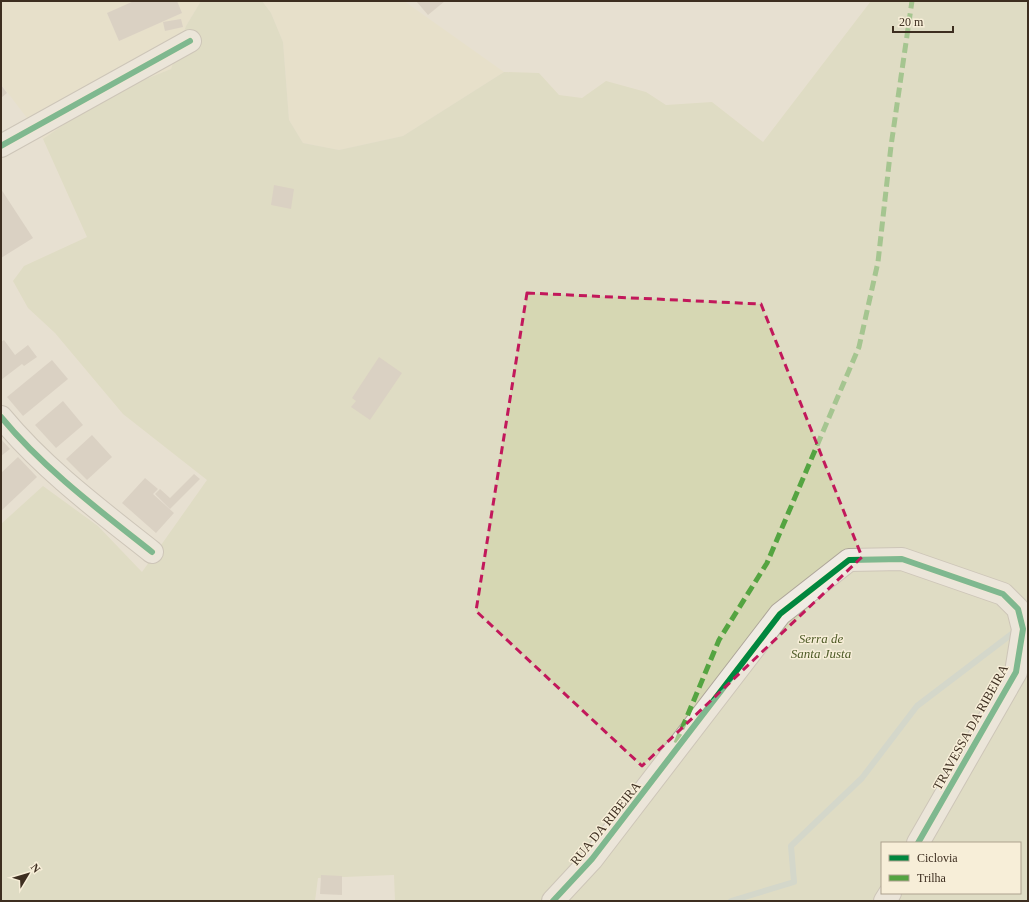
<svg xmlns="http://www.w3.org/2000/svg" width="1029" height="902" font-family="Georgia,serif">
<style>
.farmland{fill:#e6dfc2}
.green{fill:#d6d7b3;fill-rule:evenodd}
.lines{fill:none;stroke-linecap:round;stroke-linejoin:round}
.stream{stroke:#bcccc2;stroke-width:6}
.building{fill:#cbbfb2}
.street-casing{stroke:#ada599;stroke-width:24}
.street{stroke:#efebe3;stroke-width:22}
.quiet{stroke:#54a441;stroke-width:5;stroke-dasharray:10 5;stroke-linecap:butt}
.cycleway-casing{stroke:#f7eed8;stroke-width:8}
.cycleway{stroke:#00873e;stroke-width:6}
.marked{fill:none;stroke:#c2185b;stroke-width:3;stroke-dasharray:8 5;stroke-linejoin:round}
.labels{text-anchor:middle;stroke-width:3;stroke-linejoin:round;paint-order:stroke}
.park-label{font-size:13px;font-style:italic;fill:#4d5a26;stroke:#f7eed8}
.street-label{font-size:13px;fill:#3d2e20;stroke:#f7eed8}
</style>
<rect width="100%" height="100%" fill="#e7e0d1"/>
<!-- farmland -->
<g class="farmland">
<polygon points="1,1 201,1 186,26 171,69 106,95 43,139 1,84"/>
<polygon points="262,1 404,1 504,72 403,136 339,150 303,143 289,120 283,42 271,13"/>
</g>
<!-- green -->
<path class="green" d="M 201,1 L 262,1 L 271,13 L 283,42 L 289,120 L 303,143 L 339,150 L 403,136 L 504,72 L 539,73 L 559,95 L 582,98 L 606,81 L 646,92 L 666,105 L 712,102 L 763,142 L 871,1 L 1028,1 L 1028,901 L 395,901 L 394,875 L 318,878 L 315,901 L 1,901 L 1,524 L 43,486 L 98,526 L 142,572 L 207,480 L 123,414 L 55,333 L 28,308 L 13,281 L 24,266 L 87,237 L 43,139 L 106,95 L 171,69 L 186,26 ZM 882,843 L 1020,843 L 1020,893 L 882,893 Z"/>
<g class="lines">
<!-- stream -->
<polyline class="stream" points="731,901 794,882 791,846 862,778 917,706 1017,630"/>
</g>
<!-- building -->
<g class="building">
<polygon points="134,1 177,1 182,13 119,41 107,13"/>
<polygon points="416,1 445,1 428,15"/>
<polygon points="181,19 183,27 165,31 163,22"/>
<polygon points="1,85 7,93 1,98"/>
<polygon points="274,185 294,189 291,209 271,205"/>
<polygon points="1,189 33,238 1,258"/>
<polygon points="4,340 15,355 28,345 37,357 24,366 22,364 1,380 1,342"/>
<polygon points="379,357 402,373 370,420 351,407 356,401 352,398"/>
<polygon points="52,360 68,379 23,416 7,397"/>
<polygon points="63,401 83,425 56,448 35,425"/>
<polygon points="92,435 112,457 87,480 66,459"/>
<polygon points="1,439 10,449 1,456"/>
<polygon points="18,457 37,477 1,511 1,473"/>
<polygon points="194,474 200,479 170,509 155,494 160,489 170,498"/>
<polygon points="145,478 158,489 153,494 174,513 156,533 122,503"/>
<polygon points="321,875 342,876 342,895 320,894"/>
</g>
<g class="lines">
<defs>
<g id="street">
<polyline points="1,146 190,41"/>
<path d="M 1,417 C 44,469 99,510 152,552"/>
<polyline points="553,901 592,859 780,614 849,560 902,559 1003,594 1018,609 1023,629 1016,672 918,843"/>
<polyline points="885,901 890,893"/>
</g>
</defs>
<!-- street casing -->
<use href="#street" class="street-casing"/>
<!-- street -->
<use href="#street" class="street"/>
<!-- quiet -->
<polyline class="quiet" points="676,743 719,640 767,563 859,347 878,262 891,146 912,1"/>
<defs>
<g id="cycleway">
<polyline points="1,146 190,41"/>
<path d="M 1,417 C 44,469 99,510 152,552"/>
<polyline points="553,901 592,859 780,614 849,560 902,559 1003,594 1018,609 1023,629 1016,672 918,843"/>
</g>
</defs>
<!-- cycleway casing -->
<use href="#cycleway" class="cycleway-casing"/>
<!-- cycleway -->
<use href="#cycleway" class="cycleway"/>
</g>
<!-- marked area -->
<path d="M0 0H1029V902H0ZM 527,293 L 761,304 L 862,557 L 642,766 L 476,611 Z" fill="#e7e0d1" fill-opacity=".55" fill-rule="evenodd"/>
<path class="marked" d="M 527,293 L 761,304 L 862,557 L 642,766 L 476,611 Z"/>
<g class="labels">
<!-- park labels -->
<g class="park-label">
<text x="821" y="643">Serra de<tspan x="821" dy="15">Santa Justa</tspan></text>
</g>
<!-- street labels -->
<g class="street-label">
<text transform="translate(970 727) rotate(-61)" y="5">TRAVESSA DA RIBEIRA</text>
<text transform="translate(605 823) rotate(-51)" y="5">RUA DA RIBEIRA</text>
</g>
</g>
<!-- border -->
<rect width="1029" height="902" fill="none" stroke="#3d2e20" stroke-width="4"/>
<!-- legend -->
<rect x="881" y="842" width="140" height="52" fill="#f7eed8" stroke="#ada18e"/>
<rect x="889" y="855" width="20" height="6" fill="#00873e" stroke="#ada18e"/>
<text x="917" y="862" font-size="12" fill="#3d2e20">Ciclovia</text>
<rect x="889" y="875" width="20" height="6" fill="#54a441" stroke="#ada18e"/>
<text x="917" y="882" font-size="12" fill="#3d2e20">Trilha</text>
<!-- north arrow -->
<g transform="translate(28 874) rotate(52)" stroke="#f7eed8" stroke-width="3" paint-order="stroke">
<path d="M0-3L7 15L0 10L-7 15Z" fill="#3d2e20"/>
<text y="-6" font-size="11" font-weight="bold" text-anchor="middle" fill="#3d2e20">N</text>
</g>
<!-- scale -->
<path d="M893 26v6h60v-6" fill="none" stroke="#3d2e20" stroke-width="2"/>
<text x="899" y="26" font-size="12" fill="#3d2e20" stroke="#f7eed8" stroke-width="3" paint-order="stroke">20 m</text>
</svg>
